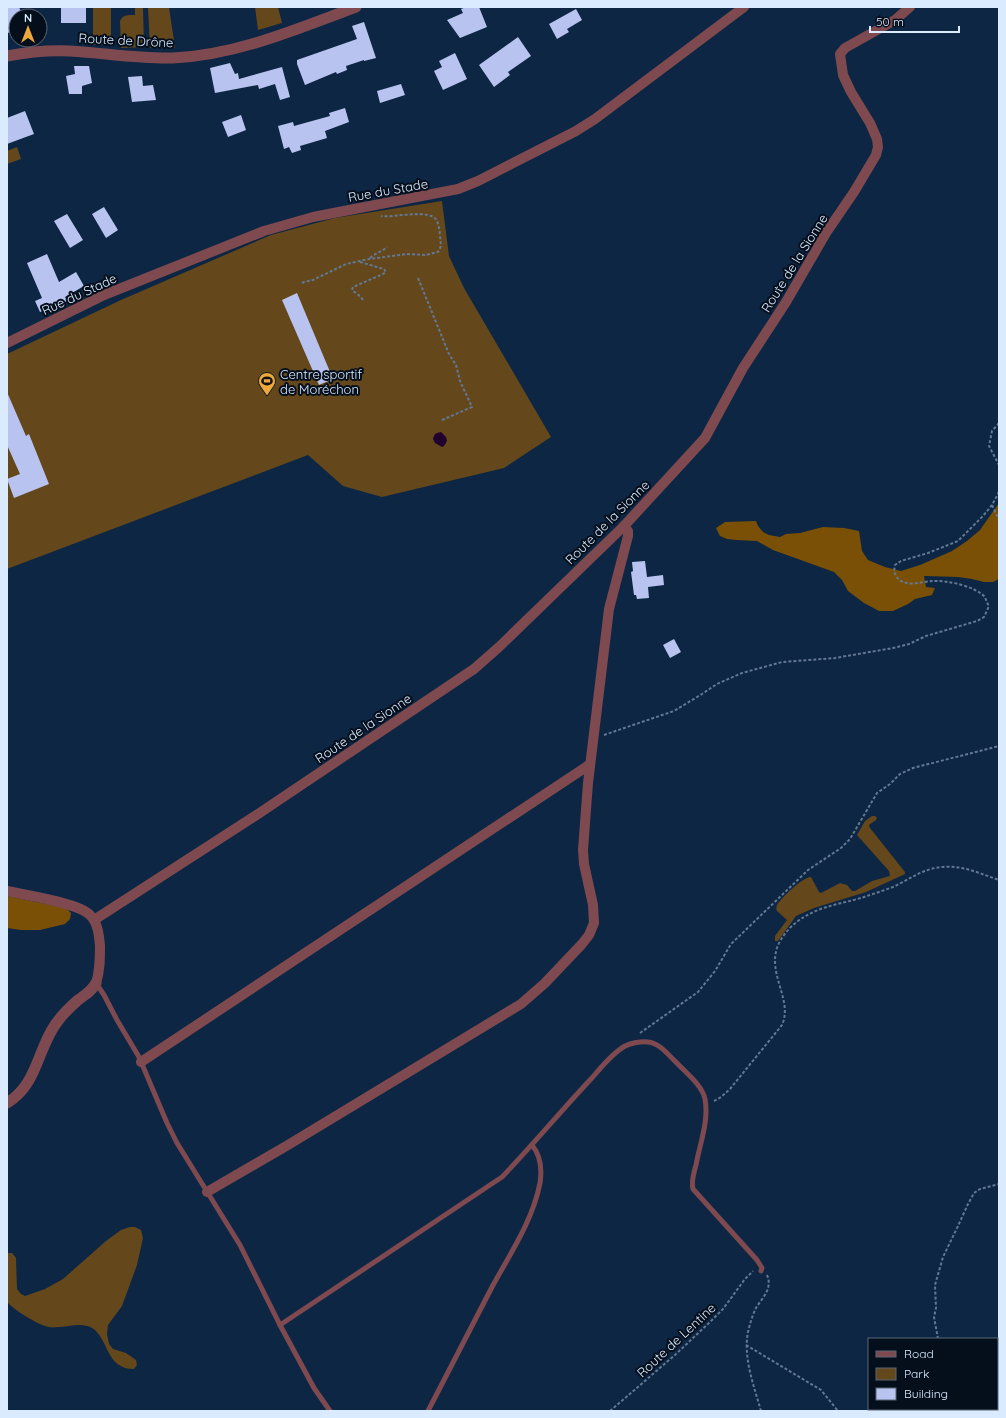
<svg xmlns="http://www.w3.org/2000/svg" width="1006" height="1418" font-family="Quicksand,sans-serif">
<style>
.green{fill:#64471b}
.forest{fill:#795005}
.water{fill:#21002e}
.building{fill:#b9c3f0}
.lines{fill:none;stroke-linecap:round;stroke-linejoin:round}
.path{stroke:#637892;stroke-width:2;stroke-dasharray:3 2;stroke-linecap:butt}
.service{stroke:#7f4a4f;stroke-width:5}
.minor{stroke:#7f4a4f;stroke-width:10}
.tertiary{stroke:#7f4a4f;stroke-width:11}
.labels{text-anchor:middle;stroke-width:4;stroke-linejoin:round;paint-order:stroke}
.street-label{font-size:13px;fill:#dbebff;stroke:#050f1c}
.poi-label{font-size:13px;fill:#dbebff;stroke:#050f1c;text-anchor:start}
</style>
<rect width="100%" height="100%" fill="#0d2644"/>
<!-- green -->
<g class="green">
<rect x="93" y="7" width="18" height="38"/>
<path d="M 143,7 L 144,47 L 121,48 L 120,21 C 123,14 129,15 135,15 L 135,8 Z"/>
<polygon points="169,7 175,48 150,48 148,8"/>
<polygon points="255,7 278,7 282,23 258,30"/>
<polygon points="17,147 21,159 7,164 7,151"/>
<polygon points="442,201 449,256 464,288 551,437 504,468 382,497 343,486 308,455 7,569 7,354 121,300 271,235 335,218"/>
<path d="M 872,816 L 875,816 L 877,818 L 876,820 L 869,825 L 870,828 L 905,872 L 905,874 L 866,892 L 814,908 L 796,916 L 778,941 L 775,941 L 775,936 L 787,920 L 777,911 C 776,909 776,908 777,905 C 781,898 804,876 811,877 L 819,892 L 821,893 L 840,883 L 847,885 L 852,891 L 855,891 L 872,881 L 890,876 L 889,871 L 857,835 L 865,821 Z"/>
<path d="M 130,1227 L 135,1227 L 141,1230 L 143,1238 L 137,1265 L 122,1306 L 108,1325 L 107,1334 L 109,1344 L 113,1349 L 126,1353 L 136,1360 L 137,1365 L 134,1369 C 105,1369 109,1338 92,1328 C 82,1322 69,1327 58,1327 C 55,1327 52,1328 49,1327 C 38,1325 14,1310 7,1302 L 7,1253 L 12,1253 L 16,1258 L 17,1289 L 21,1294 L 25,1296 L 45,1289 L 63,1279 L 106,1241 L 121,1230 Z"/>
</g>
<!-- forest -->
<g class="forest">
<polygon points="999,503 999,579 993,582 984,582 972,579 958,577 924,576 926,587 935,588 932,595 915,599 908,604 893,611 879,611 864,603 848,591 842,580 834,572 773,550 757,541 736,540 727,539 720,536 716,528 725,522 756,521 758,526 763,532 769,535 780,537 786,534 800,533 823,527 844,528 859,531 862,551 868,560 885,567 901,571 920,565 952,551 967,541 980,530"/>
<polygon points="7,896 66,908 71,913 70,919 65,924 40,930 21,930 7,928"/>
</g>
<!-- water -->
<path class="water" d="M 441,432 L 446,437 L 447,441 L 444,446 L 442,447 L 435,443 L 433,439 C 434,434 436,433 441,432 Z"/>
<!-- building -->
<g class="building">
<polygon points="7,7 19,7 23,16 16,16 16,31 7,33"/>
<rect x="61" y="7" width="25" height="16"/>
<polygon points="466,7 479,7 487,27 460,38 447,20 463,13 461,9"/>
<polygon points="576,9 582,20 567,29 569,32 557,39 549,24"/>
<polygon points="364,22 376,58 364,61 364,60 346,66 347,70 337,74 336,72 305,85 297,64 297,60 357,39 352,26"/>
<polygon points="518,37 531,56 508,72 510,75 494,87 479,65"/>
<polygon points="455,53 467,79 443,90 434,71 442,67 439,61"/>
<polygon points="230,63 235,74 238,73 239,79 282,67 290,97 280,100 275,84 259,89 258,85 215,93 210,68"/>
<polygon points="74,66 89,66 92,83 82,86 82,94 69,94 66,76 75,74"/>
<polygon points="142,76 143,86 153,85 156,100 132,102 128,77"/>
<polygon points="401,84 405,95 380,103 377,91"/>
<polygon points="345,108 349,122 325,131 327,138 300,146 301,150 292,153 289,147 284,149 278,126 293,122 294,126 330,116 329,113"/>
<polygon points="25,111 34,134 7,144 7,118"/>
<polygon points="241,115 246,130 228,137 222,122"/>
<polygon points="104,207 118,230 106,238 92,214"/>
<polygon points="67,214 83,240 70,248 54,221"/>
<polygon points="47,254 59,282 76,272 84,286 65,297 67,301 40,312 35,301 42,298 27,263"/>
<polygon points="297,293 333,379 319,385 282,300"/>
<polygon points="7,392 26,436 29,434 49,484 14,498 7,479 20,474 7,445"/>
<polygon points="645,561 647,577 663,575 664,585 648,587 649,598 637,599 636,595 634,595 631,572 633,571 632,562"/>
<polygon points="674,639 681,652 670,658 663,645"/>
</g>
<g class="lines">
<!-- path -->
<g class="path">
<path d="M 370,258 C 375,253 382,252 387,247"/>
<polyline points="360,262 384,269 386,272 383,274 353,287 352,290 361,297 363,300"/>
<polyline points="418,278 449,354 456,365 460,381 472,407 442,420"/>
<path d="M 302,283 L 304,282 L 313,280 L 346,264 L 369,259 L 407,254 L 426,255 L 438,252 L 441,246 C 440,238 440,228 437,221 C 432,208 393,218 381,216"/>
<polyline points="999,423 992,431 989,446 999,465"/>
<polyline points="992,505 999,520"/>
<path d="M 604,735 L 674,711 L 702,694 L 717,684 L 742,673 L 782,662 L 835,658 L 893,648 L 909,644 L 926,636 L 977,621 L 984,617 L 989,606 C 987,603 986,600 985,597 C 975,586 946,580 932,581 C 922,582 910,586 901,581 C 897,579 895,574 894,571 L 895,565 L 901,561 L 928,553 L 958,541 L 983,516 L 992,505 L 998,494 L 999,491"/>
<polyline points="640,1033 698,992 715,971 731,944 808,870 841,848 850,839 877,793 890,784 900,774 913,768 999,746"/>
<path d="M 714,1101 L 721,1097 L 730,1089 L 782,1025 C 793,1001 768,975 777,948 C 781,936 793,923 804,917 C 823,905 847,903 867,896 C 876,893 885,890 893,887 C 910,879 924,868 943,867 C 963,865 981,874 999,880"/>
<polyline points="938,1339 934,1317 936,1308 935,1285 943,1257 958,1226 968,1204 974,1193 980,1189 999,1184"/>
<polyline points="746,1345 821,1390 838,1411"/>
<polyline points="610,1411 675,1355 710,1322 723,1309 745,1279 753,1271"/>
<path d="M 761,1411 C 754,1386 743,1358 748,1332 C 750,1324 752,1316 756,1308 C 762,1298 773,1289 767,1275"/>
<polyline points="905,1411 907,1409"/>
</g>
<!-- service -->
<g class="service">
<polyline points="96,983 104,995 117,1020 139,1057 167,1123 177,1143 240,1245 280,1325 314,1388 330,1411"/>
<path d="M 280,1325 L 502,1177 C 532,1146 560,1112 590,1080 C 600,1069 611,1054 625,1046 C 631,1043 641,1041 648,1042 C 660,1043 669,1056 677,1063 C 686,1073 702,1085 705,1099 C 709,1121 700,1143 696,1165 C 694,1172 691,1181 693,1189 L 757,1260 L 762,1268 L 761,1271"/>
<path d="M 428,1411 C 449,1370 471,1328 492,1287 C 510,1254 533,1220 540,1183 C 542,1170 541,1156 532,1145"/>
</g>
<!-- minor -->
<g class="minor">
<polyline points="7,343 104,295 264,231 313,217 458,189 478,181 576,131 595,119 744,7"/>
<path d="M 7,891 C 25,895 79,903 90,915 C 98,923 99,935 100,946 C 100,959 100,971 96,983"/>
<polyline points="94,920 255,816 474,669 499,647 624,526 705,438 743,368 786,302 826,233 854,192 876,155 878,147 877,139 870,123 851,92 843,75 840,54 845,48 895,20 910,7"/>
<polyline points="141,1062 589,765"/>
<polyline points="207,1192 288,1145 521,1004 545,983 582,944 589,935 594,923 593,905 584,864 583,850 588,783 609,609 628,536 628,531 624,526"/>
</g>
<!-- tertiary -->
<g class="tertiary">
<path d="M 7,56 C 28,52 49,50 70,51 C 105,53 138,59 173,58 C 237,55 297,29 356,7"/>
<path d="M 7,1103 C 37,1085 37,1051 55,1025 C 61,1016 70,1007 78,1000 C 85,995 92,991 96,983"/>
</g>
</g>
<!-- icons -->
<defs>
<symbol id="stadium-pin" viewBox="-11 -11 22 30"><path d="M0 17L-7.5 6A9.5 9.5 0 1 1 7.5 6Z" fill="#eda83c" stroke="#050f1c"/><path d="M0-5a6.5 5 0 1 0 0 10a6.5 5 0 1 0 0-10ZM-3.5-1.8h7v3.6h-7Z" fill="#111"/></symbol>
</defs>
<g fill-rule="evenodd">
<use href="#stadium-pin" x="257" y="371" width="20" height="27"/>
</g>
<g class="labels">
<!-- street labels -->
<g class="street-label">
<text transform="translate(126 40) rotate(3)" y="5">Route de Drône</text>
<text transform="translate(388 190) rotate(-10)" y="5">Rue du Stade</text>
<text transform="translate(794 263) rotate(-58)" y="5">Route de la Sionne</text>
<text transform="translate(79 294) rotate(-25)" y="5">Rue du Stade</text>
<text transform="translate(607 522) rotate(-45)" y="5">Route de la Sionne</text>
<text transform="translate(363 728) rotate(-34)" y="5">Route de la Sionne</text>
<text transform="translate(676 1340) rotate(-43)" y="5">Route de Lentine</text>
</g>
<!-- poi labels -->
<g class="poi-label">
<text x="280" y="379">Centre sportif<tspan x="280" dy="15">de Moréchon</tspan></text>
</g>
</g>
<!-- border -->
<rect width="1006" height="1418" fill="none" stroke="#dbebff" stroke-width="16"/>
<!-- legend -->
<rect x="868" y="1338" width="130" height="72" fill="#050f1c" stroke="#5b6777"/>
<rect x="876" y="1351" width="20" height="6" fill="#7f4a4f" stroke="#5b6777"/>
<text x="904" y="1358" font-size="12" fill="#dbebff">Road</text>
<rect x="876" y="1368" width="20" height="12" fill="#64471b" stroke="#5b6777"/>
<text x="904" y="1378" font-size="12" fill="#dbebff">Park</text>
<rect x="876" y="1388" width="20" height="12" fill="#b9c3f0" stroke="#5b6777"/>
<text x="904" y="1398" font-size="12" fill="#dbebff">Building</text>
<!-- north arrow -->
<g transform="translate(28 28)"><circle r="19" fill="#050f1c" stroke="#5b6777"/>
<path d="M0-3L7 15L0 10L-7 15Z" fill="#eda83c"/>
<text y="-6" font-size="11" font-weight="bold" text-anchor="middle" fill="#dbebff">N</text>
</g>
<!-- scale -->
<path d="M870 26v6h89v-6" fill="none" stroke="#dbebff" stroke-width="2"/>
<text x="876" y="26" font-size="12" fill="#dbebff" stroke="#050f1c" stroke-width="3" paint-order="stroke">50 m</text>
</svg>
